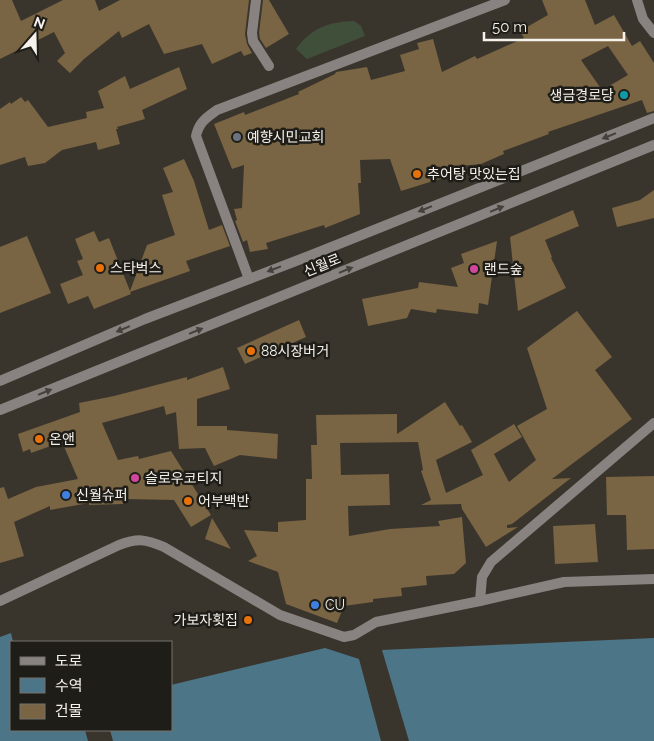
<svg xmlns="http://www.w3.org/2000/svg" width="654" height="741" font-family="Raleway,'Noto Sans KR',sans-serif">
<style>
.green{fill:#3f4f39}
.water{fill:#4c7588}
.building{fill:#796443;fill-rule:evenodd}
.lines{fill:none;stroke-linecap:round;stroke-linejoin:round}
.minor{stroke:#888380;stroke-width:10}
.tertiary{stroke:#888380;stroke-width:10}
.oneway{fill:#44413c}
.culture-dot{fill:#0f9aa8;stroke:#1f1d18;stroke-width:2}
.worship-dot{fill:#6b7280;stroke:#1f1d18;stroke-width:2}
.food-dot{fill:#e8710a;stroke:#1f1d18;stroke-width:2}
.hotel-dot{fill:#d1479c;stroke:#1f1d18;stroke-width:2}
.shop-dot{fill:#3f7fe0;stroke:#1f1d18;stroke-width:2}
.labels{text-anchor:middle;stroke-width:5;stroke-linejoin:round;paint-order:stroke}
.poi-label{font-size:14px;fill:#f5f1eb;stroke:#1f1d18;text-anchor:start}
.street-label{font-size:14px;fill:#f5f1eb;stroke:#1f1d18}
</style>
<rect width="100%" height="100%" fill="#3a352c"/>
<!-- green -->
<path class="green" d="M 354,21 L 361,26 L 365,36 L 307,59 L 296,49 C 312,27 329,22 354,21 Z"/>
<!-- water -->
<g class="water">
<polygon points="11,633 13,642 11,642 11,730 85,730 88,741 0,741 0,637"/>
<polygon points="654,638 654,741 409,741 382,650"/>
<polygon points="325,648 359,659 381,741 113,741 110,730 171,730 171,685"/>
</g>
<!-- building -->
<g class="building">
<polygon points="0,0 12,0 21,21 63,0 95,0 99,11 120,0 249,0 245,34 247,44 252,53 244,56 241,51 212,64 202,44 164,54 149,24 122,38 119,31 84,59 70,73 57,61 65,53 54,32 0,59"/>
<polygon points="263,0 269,0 289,34 266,48 260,39 259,33"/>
<path d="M 542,0 L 585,0 L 595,25 L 614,15 L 632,46 L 640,41 L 654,63 L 654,111 L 647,113 L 642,100 L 548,132 L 549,134 L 503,151 L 504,154 L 481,164 L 440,168 L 443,178 L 401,191 L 390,159 L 360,160 L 361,183 L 358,183 L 360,214 L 325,228 L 324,225 L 266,243 L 268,249 L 250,252 L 247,240 L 243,242 L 235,221 L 237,220 L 234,209 L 242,208 L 244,165 L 232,169 L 214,124 L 244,112 L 245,115 L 299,94 L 298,92 L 335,74 L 336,72 L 367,67 L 371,80 L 405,71 L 400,55 L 419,49 L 417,43 L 433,39 L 442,72 L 475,56 L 477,59 L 524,38 L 520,31 L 548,15 ZM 608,46 L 628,75 L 602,90 L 581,60 Z"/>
<polygon points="179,67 187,89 142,110 145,119 117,127 118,129 116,129 120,144 98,150 96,142 62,150 45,163 28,166 25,157 0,165 0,109 10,102 11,104 21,97 25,102 28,100 48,127 87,118 86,112 104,108 98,91 125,76 130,89"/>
<polygon points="184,159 194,181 209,230 222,225 230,246 186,261 190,271 130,292 131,294 94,309 88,296 68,304 60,284 83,275 77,261 83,259 75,239 94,231 99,242 109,238 130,291 147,245 175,235 162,195 173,192 163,168"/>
<polygon points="654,190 654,218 617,227 612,208 640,200"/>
<polygon points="573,210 579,226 545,240 552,257 551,258 566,288 518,311 510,237"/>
<polygon points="27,236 51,293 0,313 0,247"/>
<polygon points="497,241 488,305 479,303 478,314 437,309 436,313 411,309 407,318 368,326 362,299 418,288 419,282 458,287 451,268 464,263 461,254"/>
<polygon points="577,311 612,357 595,370 632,419 552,479 571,478 512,524 507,525 507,528 518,527 486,547 462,509 461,504 421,505 431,500 421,471 423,470 418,442 340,443 341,475 389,474 390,505 348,506 349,536 390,529 440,526 438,521 462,517 466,563 454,574 426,576 427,585 401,588 402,596 373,599 373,602 344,606 337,623 286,604 278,572 248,561 257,556 244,530 278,532 278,522 306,520 306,479 312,479 311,445 317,445 316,415 397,414 397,434 445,402 460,426 462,425 472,442 436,460 446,493 483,475 471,450 514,424 522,437 494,454 509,482 536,460 517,426 547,409 527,348"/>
<polygon points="299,320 306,337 245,364 237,348"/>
<polygon points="223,367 230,389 197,399 197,426 227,426 227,430 278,434 277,459 240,455 214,466 205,448 179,449 176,412 166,415 164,406 102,423 118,460 138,456 139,459 171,451 211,515 191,527 174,500 123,499 123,504 89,505 89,503 50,510 50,506 14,522 24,556 0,563 0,488 4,487 8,499 36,487 78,479 62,442 31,453 30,449 23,452 18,434 80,412 79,403 114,396 187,377 187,380"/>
<polygon points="654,476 654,549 627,550 626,515 607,515 606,477"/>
<polygon points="212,518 231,549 205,539"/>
<polygon points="595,524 598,562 555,564 553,526"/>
</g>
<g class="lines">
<!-- minor -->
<g class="minor">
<polyline points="256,0 252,33 253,41 269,66"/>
<polyline points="637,0 643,19 654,33"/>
<path d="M 249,279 L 196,136 C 199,122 206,118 217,110 L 505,0"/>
<path d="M 0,601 L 119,545 C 138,538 145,539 164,547 L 280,615 L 344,637 L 354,635 L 376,622 L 480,601 L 564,582 L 654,579"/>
<polyline points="480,601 482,577 491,562 654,423"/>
</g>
<!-- tertiary -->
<g class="tertiary">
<polyline points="0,381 145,319 314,254 654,118"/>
<polyline points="0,410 654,145"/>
</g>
</g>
<!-- one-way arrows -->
<defs><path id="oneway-solid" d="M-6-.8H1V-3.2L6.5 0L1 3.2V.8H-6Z" transform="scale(1.25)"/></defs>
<g class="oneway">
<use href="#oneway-solid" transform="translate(609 136) rotate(158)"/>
<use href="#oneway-solid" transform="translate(425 209) rotate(158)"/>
<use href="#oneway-solid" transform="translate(497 209) rotate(-22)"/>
<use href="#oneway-solid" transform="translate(274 269) rotate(159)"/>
<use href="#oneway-solid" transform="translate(346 270) rotate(-22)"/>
<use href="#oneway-solid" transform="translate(123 329) rotate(157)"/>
<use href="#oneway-solid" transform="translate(196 331) rotate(-22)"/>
<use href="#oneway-solid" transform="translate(45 392) rotate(-22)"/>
</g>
<!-- markers -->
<circle class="culture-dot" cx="624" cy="95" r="5"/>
<circle class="worship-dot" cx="237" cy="137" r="5"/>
<g class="food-dot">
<circle cx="417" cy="174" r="5"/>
<circle cx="100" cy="268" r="5"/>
<circle cx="251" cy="351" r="5"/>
<circle cx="39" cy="439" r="5"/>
<circle cx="188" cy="501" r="5"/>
<circle cx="248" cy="620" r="5"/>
</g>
<g class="hotel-dot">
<circle cx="474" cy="269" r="5"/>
<circle cx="135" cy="478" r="5"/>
</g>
<g class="shop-dot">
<circle cx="66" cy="495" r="5"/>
<circle cx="315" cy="605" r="5"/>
</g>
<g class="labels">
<!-- poi labels -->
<g class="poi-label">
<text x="614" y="100" text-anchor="end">생금경로당</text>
<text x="247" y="142">예향시민교회</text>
<text x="427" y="179">추어탕 맛있는집</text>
<text x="110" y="273">스타벅스</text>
<text x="484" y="274">랜드숲</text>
<text x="261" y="356">88시장버거</text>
<text x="49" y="444">온앤</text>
<text x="145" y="483">슬로우코티지</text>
<text x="76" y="500">신월슈퍼</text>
<text x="198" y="506">어부백반</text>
<text x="325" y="610">CU</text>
<text x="238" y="625" text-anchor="end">가보자횟집</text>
</g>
<!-- street labels -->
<g class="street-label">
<text transform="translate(322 265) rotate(-22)" y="5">신월로</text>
</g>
</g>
<!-- legend -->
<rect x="10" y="641" width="162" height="90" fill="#1f1d18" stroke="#75726c"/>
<rect x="20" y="657" width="25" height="8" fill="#888380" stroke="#75726c"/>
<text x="55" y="666" font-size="15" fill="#f5f1eb">도로</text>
<rect x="20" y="678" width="25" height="15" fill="#4c7588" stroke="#75726c"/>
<text x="55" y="691" font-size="15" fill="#f5f1eb">수역</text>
<rect x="20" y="704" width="25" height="15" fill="#796443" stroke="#75726c"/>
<text x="55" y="716" font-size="15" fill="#f5f1eb">건물</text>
<!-- north arrow -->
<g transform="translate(35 35) rotate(20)" stroke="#1f1d18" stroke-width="4" paint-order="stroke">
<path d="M0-4L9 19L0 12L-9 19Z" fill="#f5f1eb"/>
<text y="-8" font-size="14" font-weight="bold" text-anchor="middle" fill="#f5f1eb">N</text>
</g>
<!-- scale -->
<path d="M484 32v8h140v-8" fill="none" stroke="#f5f1eb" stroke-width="2.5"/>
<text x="492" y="32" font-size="15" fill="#f5f1eb" stroke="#1f1d18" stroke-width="4" paint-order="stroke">50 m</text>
</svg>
